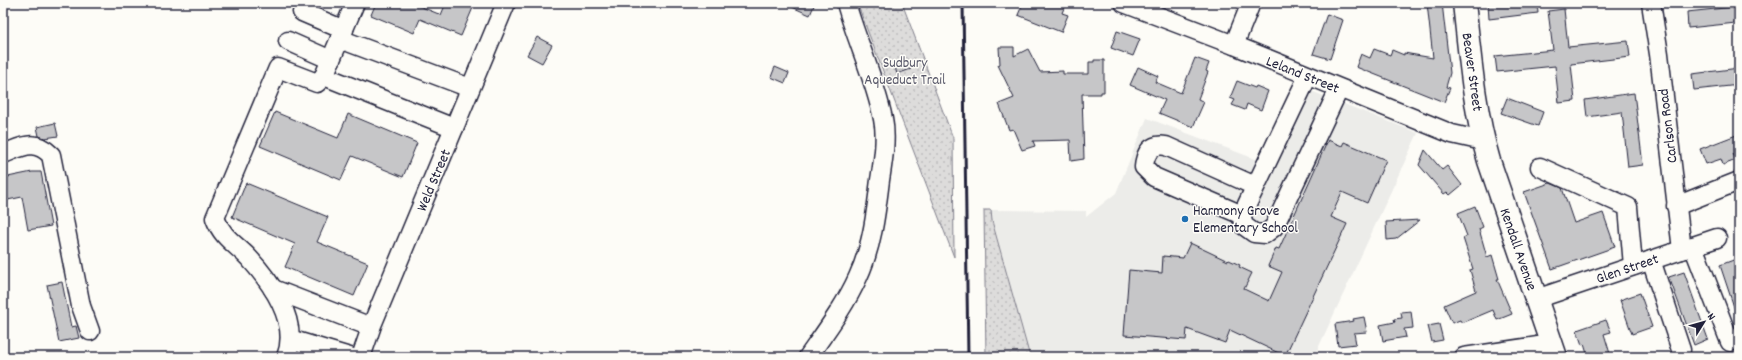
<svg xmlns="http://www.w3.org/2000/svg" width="1742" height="360" font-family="Dekko,sans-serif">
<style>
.built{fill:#ecece9}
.park{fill:url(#park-dots);stroke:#807f8b}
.building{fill:#c6c6c8;stroke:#22223b}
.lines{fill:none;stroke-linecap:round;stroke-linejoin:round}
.minor-casing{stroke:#22223b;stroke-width:21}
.major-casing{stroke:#22223b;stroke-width:25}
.minor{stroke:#fdfcf7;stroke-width:18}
.major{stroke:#fdfcf7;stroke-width:22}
.rail{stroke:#22223b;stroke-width:3}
.poi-dot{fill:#1f6fb2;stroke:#fdfcf7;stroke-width:1.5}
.labels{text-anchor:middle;stroke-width:3;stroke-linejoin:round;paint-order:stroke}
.park-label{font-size:15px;fill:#5a5a6b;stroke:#fdfcf7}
.street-label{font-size:15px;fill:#22223b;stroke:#fdfcf7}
.poi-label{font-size:15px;fill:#22223b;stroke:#fdfcf7;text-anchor:start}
</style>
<defs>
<pattern id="park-dots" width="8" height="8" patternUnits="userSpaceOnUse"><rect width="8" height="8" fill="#dddcdb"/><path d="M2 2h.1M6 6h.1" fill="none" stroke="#bdbcbd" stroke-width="1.8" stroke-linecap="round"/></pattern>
</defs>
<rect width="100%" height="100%" fill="#fdfcf7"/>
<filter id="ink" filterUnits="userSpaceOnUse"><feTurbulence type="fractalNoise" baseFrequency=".025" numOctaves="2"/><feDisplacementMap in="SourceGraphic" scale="8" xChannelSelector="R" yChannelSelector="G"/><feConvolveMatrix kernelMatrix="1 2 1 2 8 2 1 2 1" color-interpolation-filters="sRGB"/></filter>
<g filter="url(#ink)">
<!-- built -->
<polygon class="built" points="1293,84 1418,133 1314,357 1030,357 992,221 991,210 1086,211 1086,217 1116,193 1147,118 1258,160"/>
<!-- park -->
<g class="park">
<polygon points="857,3 902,3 953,138 954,257"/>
<polygon points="984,210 991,210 992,221 1030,357 986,357"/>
</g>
<!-- building -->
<g class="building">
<polygon points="376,3 412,3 441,15 446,3 475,3 461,36 420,19 414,33 371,15"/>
<polygon points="783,3 815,3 810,15"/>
<polygon points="1023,3 1066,3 1062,13 1068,15 1061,32 1018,15"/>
<polygon points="1427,3 1442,3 1450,73 1446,87 1450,88 1444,102 1356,67 1361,54 1370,58 1374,49 1390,55 1392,50 1404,55 1404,53 1433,58"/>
<polygon points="1494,3 1537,3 1538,13 1489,19 1488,4"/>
<polygon points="1734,7 1736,23 1688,28 1687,12"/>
<polygon points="1564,9 1568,47 1628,41 1630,57 1571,64 1575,101 1559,103 1555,66 1497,72 1495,56 1553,50 1548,11"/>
<polygon points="1327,14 1343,20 1330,59 1313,54"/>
<polygon points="1117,31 1140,39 1133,56 1111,48"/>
<polygon points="537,37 552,45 542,63 527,55"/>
<polygon points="999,47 1014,47 1014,56 1028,49 1040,72 1063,71 1063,74 1089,74 1089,62 1094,62 1094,60 1104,60 1104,92 1101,92 1101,94 1082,94 1084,159 1071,161 1070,140 1033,141 1035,146 1022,150 1013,129 1009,130 999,104 1014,98 998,65 1000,64"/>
<polygon points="1195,58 1209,63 1206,71 1208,72 1198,99 1204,102 1193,127 1159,113 1165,100 1130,85 1138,67 1158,76 1155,82 1181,93"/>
<polygon points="908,60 911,69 897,74 894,64"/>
<polygon points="775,67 789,73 785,83 771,77"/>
<polygon points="1739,68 1739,85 1694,90 1692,74"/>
<polygon points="1237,81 1255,88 1256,86 1268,91 1261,110 1247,104 1245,110 1232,105 1235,100 1230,98"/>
<polygon points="1634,93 1643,165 1628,167 1622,112 1587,117 1585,100"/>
<polygon points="1507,98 1543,112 1538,126 1501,113"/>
<polygon points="275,112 338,138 348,114 417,143 403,177 352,156 341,180 260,146"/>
<polygon points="55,123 58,136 45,138 39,136 37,127"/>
<polygon points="1739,134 1739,152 1733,154 1736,160 1723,165 1721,159 1706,164 1700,149"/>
<polygon points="1328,140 1342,146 1344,142 1386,160 1367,203 1342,192 1331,217 1347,224 1285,356 1230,330 1225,343 1187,329 1186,340 1124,335 1129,270 1162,273 1163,256 1183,258 1190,243 1228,261 1229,260 1240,265 1239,267 1252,273 1244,289 1269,301 1282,272 1268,266 1276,248 1279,249"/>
<polygon points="1425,150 1442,170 1447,166 1462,185 1450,195 1447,192 1444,194 1419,165"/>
<polygon points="32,172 41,172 51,226 28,230 22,197 3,201 3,178"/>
<polygon points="246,183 328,217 317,242 368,263 354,296 285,267 295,244 232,217"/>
<polygon points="1550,183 1562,188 1574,223 1603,213 1615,247 1552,269 1524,192"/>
<polygon points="1475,206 1483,227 1479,229 1487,257 1492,255 1499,279 1497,279 1512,314 1497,320 1493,310 1462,323 1460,320 1452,323 1444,305 1476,291 1470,270 1473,269 1463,238 1467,236 1458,213"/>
<polygon points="1420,220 1396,239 1387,240 1386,222"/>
<polygon points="1739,258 1739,315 1737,316 1720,265"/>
<polygon points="1684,272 1708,339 1694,345 1669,277"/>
<polygon points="62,282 71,327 76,326 79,338 59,342 47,285"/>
<polygon points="1640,293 1652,327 1632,334 1620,300"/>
<polygon points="1411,311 1413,328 1404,329 1406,337 1383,341 1380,325 1395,322 1394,319 1402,318 1401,312"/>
<polygon points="1364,317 1367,332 1354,333 1356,344 1338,346 1335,324 1354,321 1353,319"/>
<polygon points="1606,320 1611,332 1604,334 1611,357 1588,357 1584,344 1582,345 1577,330"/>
<polygon points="1439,324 1443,340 1432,342 1428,326"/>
</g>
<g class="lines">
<defs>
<g id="minor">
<polyline points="355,3 324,76 454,128"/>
<polyline points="1124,3 1234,45 1452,134 1483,141"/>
<polyline points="1651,3 1659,54 1682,250"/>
<polyline points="302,12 344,30"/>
<polyline points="340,39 470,88"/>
<polyline points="288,41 331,60"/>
<polyline points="1234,45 1251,3"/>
<polyline points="1308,76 1242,215 1243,225 1254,233 1265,234 1274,227 1339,89"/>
<path d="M 3,154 C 22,147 34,138 51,155 L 81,306 L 90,331"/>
<polyline points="1540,167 1628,207 1633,266"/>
<polyline points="1676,206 1739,181"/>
<path d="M 1242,215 L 1154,177 L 1144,167 C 1145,153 1151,143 1166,146 L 1255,186"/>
<polyline points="1693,246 1730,342"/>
<polyline points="1651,260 1681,350"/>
<polyline points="273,289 371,327"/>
<polyline points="1536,299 1717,238"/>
<polyline points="290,339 350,357"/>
<path d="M 286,357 C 300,322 271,282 248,257 C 234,243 222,237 215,218 L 278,68 L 317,83 L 324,76"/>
<polyline points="361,357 372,325 506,3"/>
<path d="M 808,357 C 826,331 845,306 858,277 C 872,247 876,213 880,180 C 883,161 887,138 883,119 C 875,79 857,42 846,3"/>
<polyline points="1464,357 1551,344"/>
</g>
<path id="major" d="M 1464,3 C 1470,56 1474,110 1489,161 L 1556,357"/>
</defs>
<!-- minor casing -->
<use href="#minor" class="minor-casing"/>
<!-- major casing -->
<use href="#major" class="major-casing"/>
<!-- minor -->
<use href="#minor" class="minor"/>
<!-- major -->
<use href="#major" class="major"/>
<!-- rail -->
<polyline class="rail" points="963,3 968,357"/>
</g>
</g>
<!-- markers -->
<circle class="poi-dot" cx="1185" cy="219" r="4"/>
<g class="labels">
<!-- park labels -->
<g class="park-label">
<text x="905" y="67">Sudbury<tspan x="905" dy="17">Aqueduct Trail</tspan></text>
</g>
<!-- street labels -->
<g class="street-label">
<text transform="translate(1473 72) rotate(82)" y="5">Beaver Street</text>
<text transform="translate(1303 74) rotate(22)" y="5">Leland Street</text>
<text transform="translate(1667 126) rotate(-97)" y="5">Carlson Road</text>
<text transform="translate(433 180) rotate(-67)" y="5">Weld Street</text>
<text transform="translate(1519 249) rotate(71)" y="5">Kendall Avenue</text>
<text transform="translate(1627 268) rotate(-19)" y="5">Glen Street</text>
</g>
<!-- poi labels -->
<g class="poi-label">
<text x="1193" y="215">Harmony Grove<tspan x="1193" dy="17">Elementary School</tspan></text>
</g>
</g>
<!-- margin -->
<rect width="1742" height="360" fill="none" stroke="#fdfcf7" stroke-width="16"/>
<rect x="8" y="8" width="1726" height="344" fill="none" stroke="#22223b" stroke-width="1.5" filter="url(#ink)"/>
<!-- north arrow -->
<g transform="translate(1704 322) rotate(53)" stroke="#fdfcf7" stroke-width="3" paint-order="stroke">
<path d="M0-3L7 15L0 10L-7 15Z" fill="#22223b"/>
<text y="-6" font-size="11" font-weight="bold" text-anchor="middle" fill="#22223b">N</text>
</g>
</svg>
